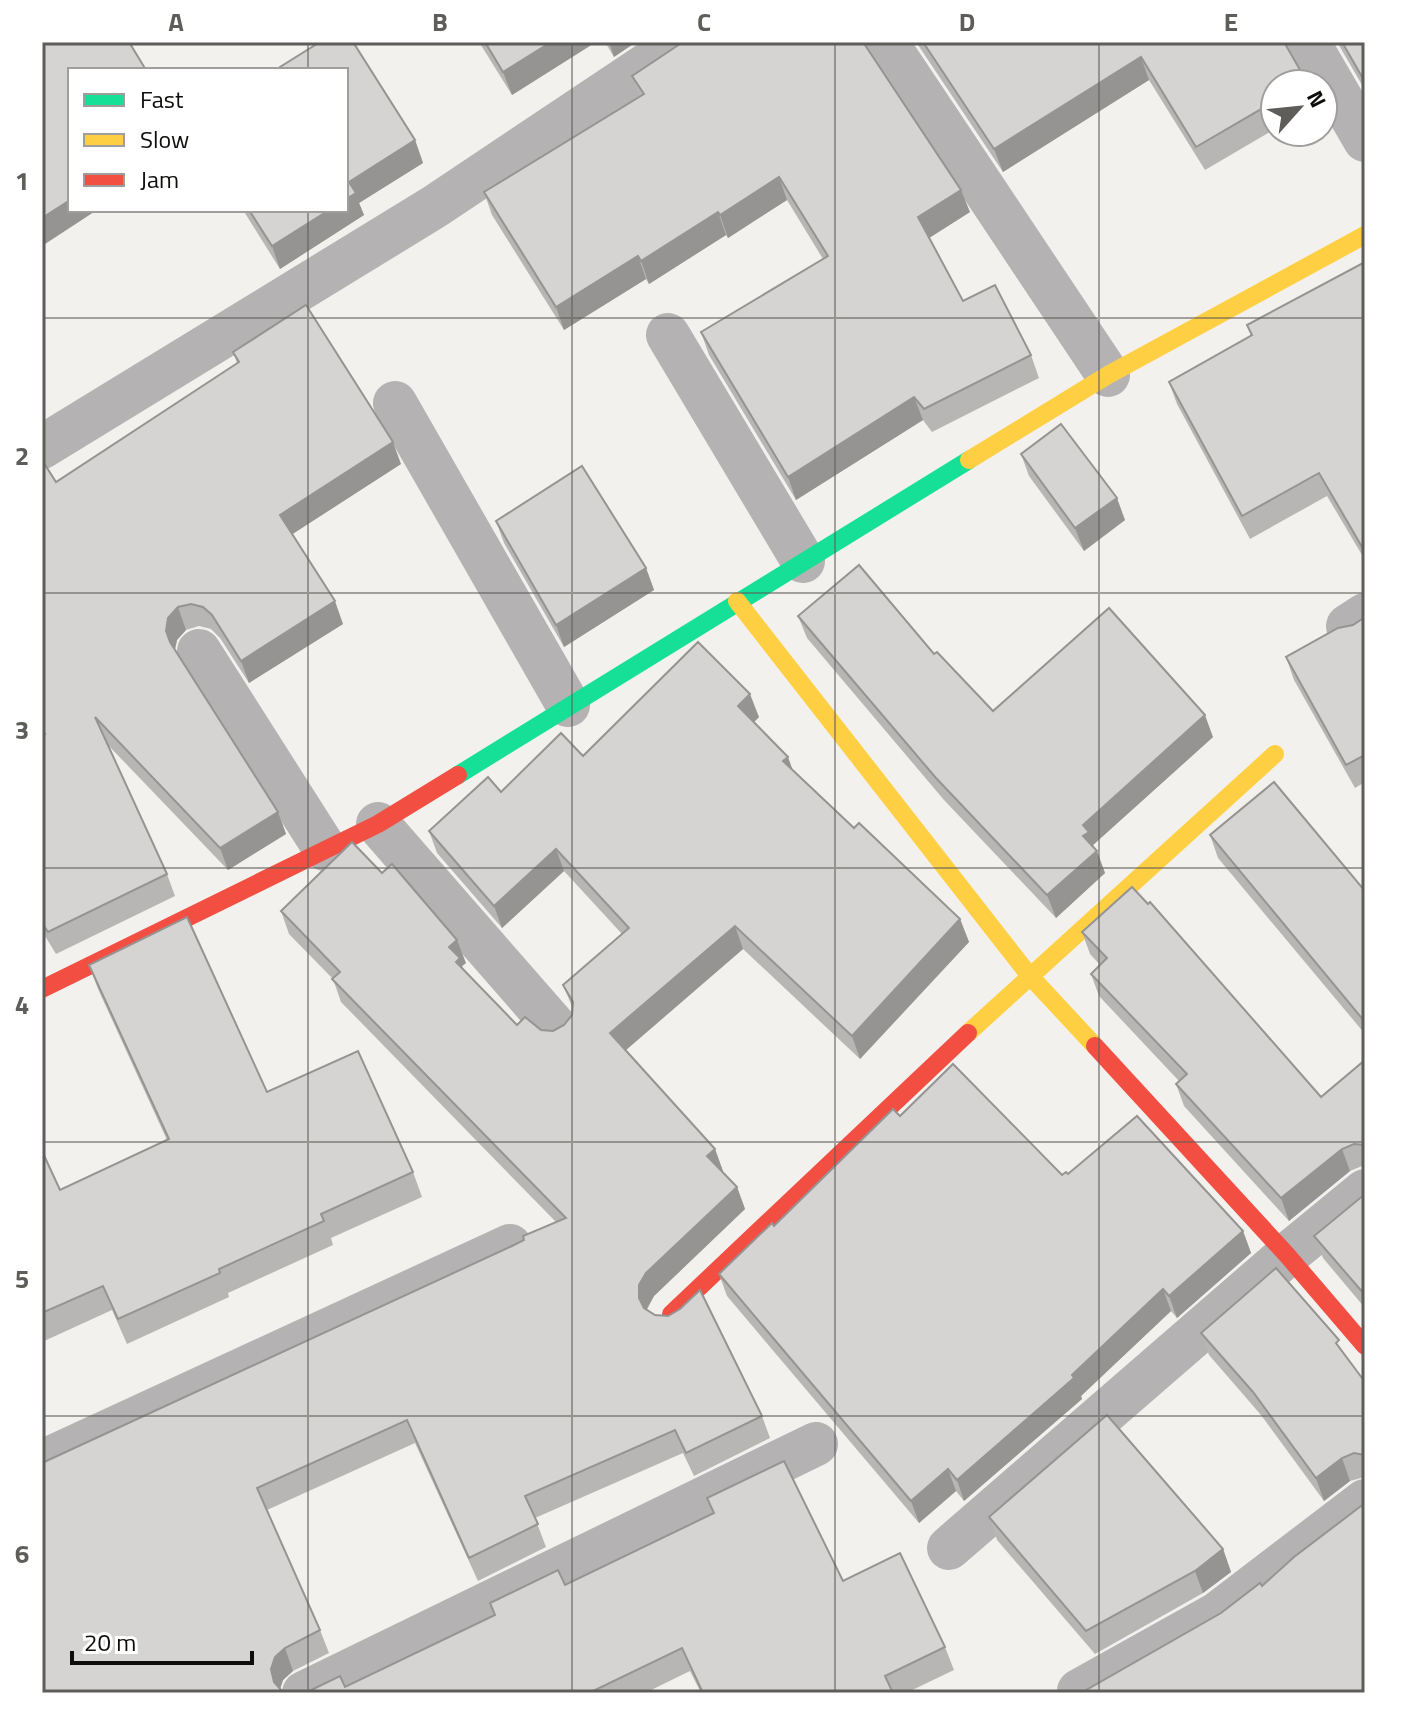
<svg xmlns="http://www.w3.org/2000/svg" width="1407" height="1735" font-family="'Titillium Web',sans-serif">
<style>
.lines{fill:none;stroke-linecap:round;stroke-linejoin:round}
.street{stroke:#b4b2b2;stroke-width:44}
.fast{stroke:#16e098;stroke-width:18}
.slow{stroke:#ffcf43;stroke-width:18}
.jam{stroke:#f24e42;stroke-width:18}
.wall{fill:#b8b6b5}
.shaded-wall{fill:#969493}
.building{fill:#d6d4d2;stroke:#969493;stroke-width:2}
.grid{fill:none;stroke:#5e5d5a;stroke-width:2;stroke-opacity:0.55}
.neatline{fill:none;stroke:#5e5d5a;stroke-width:3}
.grid-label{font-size:26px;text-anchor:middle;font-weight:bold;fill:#5e5d5a}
</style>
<rect width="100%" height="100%" fill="#f3f1ee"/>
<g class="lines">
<!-- street -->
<g class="street">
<polyline points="886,42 1108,375"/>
<polyline points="1308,42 1365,140"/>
<polyline points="668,335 803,561"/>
<polyline points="395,403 568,705"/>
<polyline points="42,447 434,207 681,42"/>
<polyline points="1348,626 1365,615"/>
<polyline points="199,651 325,849"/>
<polyline points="378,824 557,1029"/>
<polyline points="42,1462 510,1246"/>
<polyline points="949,1548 1287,1255 1365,1191"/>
<polyline points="304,1693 816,1444"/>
<polyline points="1080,1693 1079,1691 1217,1614 1365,1501"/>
</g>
<!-- fast -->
<polyline class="fast" points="458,775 969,460"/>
<!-- slow -->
<g class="slow">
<polyline points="969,460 1108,375 1365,235"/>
<polyline points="737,601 1029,975 1095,1046"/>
<polyline points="968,1033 1275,754"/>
</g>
<!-- jam -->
<g class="jam">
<polyline points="42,989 378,824 458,775"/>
<polyline points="1095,1046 1287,1255 1365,1346"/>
<polyline points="671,1314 968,1033"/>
</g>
</g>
<!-- wall -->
<g class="wall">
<polygon points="320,42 353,42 415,140 423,163 359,203 364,215 280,269 243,210 346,210 346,70 282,70 280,67"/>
<polygon points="479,42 596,42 512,95"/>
<polygon points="605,42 636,42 614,57"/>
<polygon points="916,42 1284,42 1308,84 1275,84 1275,129 1205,170 1149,80 1003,172"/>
<polygon points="1337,42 1365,42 1365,90"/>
<polygon points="632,76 970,212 929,238 963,301 1031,355 1039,378 932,432 923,420 796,500 709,355 701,332 823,259 787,200 728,238 726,235 649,284 646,279 564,330 492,215 484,192 640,97"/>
<polygon points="1365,262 1365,560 1327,496 1250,539 1177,404 1169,382 1251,336 1247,325"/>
<polygon points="233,352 401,464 292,534 343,624 249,683 220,638 211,629 199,626 186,630 177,640 175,650 278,812 286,834 228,870 107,744 167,874 175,896 56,954 42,931 42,460 56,482 237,363"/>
<polygon points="1021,454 1125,520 1084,551 1029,476"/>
<polygon points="496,521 646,568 654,590 564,647 504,543"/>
<polygon points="798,616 934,654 993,711 1213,737 1093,845 1105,873 1056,918 944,800 807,638"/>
<polygon points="1365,617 1365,782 1355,788 1294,680 1286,657 1353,625"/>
<polygon points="759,717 754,722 793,771 854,828 960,919 969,942 860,1059 743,949 626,1050 715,1149 723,1172 737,1187 745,1209 654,1296 647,1310 762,1416 770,1438 694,1476 683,1453 535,1518 546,1547 478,1581 415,1443 267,1510 320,1630 329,1653 293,1671 283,1680 280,1689 281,1690 42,1693 512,1246 556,1222 341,1002 333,979 289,934 281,911 466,963 462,966 464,970 517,1025 541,1030 553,1031 564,1025 572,1015 573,1009 563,985 622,934 564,871 502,928 437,853 429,831 501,792 583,756"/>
<polygon points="1210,835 1365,891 1365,1034 1218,858"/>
<polygon points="1082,932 1321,1097 1365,1060 1365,1167 1362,1166 1350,1171 1289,1221 1184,1106 1176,1084 1179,1081 1099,996 1091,974 1100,965 1090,954"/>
<polygon points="89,965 267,1092 413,1172 422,1197 331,1238 333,1245 228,1293 229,1297 127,1344 112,1310 42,1342 42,1151 60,1190 167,1140 98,989"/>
<polygon points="900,1116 1062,1175 1068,1174 1243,1231 1251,1253 1177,1318 1171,1311 1081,1396 1082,1399 964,1501 956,1491 919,1523 727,1296 719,1274"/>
<polygon points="1365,1194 1365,1308 1323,1258 1314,1236"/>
<polygon points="1201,1333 1343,1352 1365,1382 1365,1477 1350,1481 1324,1501 1261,1415 1209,1355"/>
<polygon points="707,1498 843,1581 945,1647 954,1670 906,1693 701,1693 690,1671 645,1693 305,1693 345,1687 494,1616 490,1603 565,1585 713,1514"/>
<polygon points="989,1517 1223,1549 1231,1572 1203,1593 1095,1654 997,1540"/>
</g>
<!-- shaded-wall -->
<g class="shaded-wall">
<polygon points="551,42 596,42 512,95 503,72"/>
<polygon points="609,42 636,42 614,57"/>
<polygon points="1141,57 1149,80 1003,172 994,149"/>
<polygon points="415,140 423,163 359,203 364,215 280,269 272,246 329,210 346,210 346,199 349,182"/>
<polygon points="779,177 787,200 728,238 720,215"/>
<polygon points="961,190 970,212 926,240 918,217"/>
<polygon points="70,200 70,210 97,210 42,246 42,218"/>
<polygon points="718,212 726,235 649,284 641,261"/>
<polygon points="638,256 646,279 564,330 556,307"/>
<polygon points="914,397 923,420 796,500 788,477"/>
<polygon points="393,442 401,464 288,537 280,515"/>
<polygon points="1117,498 1125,520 1084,551 1075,528"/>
<polygon points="646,568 654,590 564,647 556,625"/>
<polygon points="335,601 343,624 249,683 241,661"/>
<polygon points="178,607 186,630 177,640 174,653 166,631 168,618"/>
<polygon points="750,694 759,717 747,729 738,706"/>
<polygon points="1205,715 1213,737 1093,845 1096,852 1097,851 1105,873 1056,918 1047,895 1083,836 1083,825"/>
<polygon points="788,757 796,779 783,761"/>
<polygon points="278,812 286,834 228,870 220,848"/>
<polygon points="556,849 564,871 502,928 494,906"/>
<polygon points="960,919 969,942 860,1059 852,1036"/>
<polygon points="735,926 743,949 619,1056 610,1033"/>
<polygon points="457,940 466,963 462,966 468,981 464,984 449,947"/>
<polygon points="715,1149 723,1171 715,1179 707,1156"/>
<polygon points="1342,1149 1350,1171 1289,1221 1281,1198"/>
<polygon points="737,1187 745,1209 654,1296 647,1308 647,1321 639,1298 639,1285 646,1273"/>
<polygon points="1243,1231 1251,1253 1177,1318 1169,1296"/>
<polygon points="1163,1289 1171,1311 1081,1396 1082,1399 964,1501 957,1480 1072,1375"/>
<polygon points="1342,1458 1350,1481 1324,1501 1316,1478"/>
<polygon points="948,1469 956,1491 919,1523 911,1501"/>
<polygon points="1223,1549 1231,1572 1203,1593 1195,1571"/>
<polygon points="285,1648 293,1671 283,1680 279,1692 274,1682 271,1669 275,1657"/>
</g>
<!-- building -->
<g class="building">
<polygon points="42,42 129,42 146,70 70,70 70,200 42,218"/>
<polygon points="320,42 353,42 415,140 349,182 356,193 346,199 346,70 282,70 280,67"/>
<polygon points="485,42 551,42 503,72"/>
<polygon points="683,42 863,42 961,190 918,217 963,301 995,285 1031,355 924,409 914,397 788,477 701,332 828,256 779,177 720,215 718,212 641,261 638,256 556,307 484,192 644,94 632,76"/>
<polygon points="923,42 1284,42 1307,82 1304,84 1275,84 1275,101 1196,147 1141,57 994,149"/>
<polygon points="1342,42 1365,42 1365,82"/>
<polygon points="249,210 329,210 272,246"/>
<polygon points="1365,262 1365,552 1319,473 1242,516 1169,382 1252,335 1247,325"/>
<polygon points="306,305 393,442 280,515 335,601 241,661 212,615 203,607 191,604 178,607 168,618 166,631 170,642 278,812 220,848 95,717 167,874 48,932 42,923 42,735 45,734 42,728 42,460 56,482 239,362 233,352"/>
<polygon points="1061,424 1117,498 1075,528 1021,454"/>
<polygon points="582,466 646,568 556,625 496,521"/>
<polygon points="859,565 934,654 937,652 993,711 1109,608 1205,715 1083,825 1089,832 1083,836 1097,851 1047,895 936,778 798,616"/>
<polygon points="1365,617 1365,755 1346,765 1286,657 1338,628 1353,625"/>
<polygon points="698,642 750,694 738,706 788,757 783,761 854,828 859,823 960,919 852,1036 735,926 610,1033 715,1149 707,1156 737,1187 646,1273 639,1285 639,1298 644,1308 655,1315 668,1316 680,1309 700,1290 762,1416 686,1453 675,1430 525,1496 538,1524 469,1558 407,1420 257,1488 320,1630 285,1648 275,1657 271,1669 274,1682 281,1690 288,1693 42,1693 42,1463 512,1246 524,1240 523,1236 566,1218 332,979 340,972 281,911 352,842 382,873 392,864 457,940 449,947 460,958 456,962 517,1025 525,1017 541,1030 553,1031 564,1025 572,1015 573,1002 563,985 629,928 556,849 494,906 429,831 488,777 501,792 561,733 583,756"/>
<polygon points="1274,782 1365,891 1365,1022 1210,835"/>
<polygon points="1132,887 1148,904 1150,902 1321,1097 1365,1060 1365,1145 1354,1144 1342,1149 1281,1198 1176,1084 1187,1074 1091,974 1107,958 1082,932"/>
<polygon points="187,917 267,1092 358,1051 413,1172 321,1214 324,1221 219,1269 220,1273 118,1319 103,1286 42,1313 42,1151 60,1190 169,1139 89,965"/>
<polygon points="953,1064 1062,1175 1066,1172 1068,1174 1137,1116 1243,1231 1169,1296 1163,1289 1072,1375 1074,1378 957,1480 948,1469 911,1501 719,1274 772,1223 774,1226 893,1109 900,1116"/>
<polygon points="1365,1194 1365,1295 1314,1236"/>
<polygon points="1276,1268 1339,1340 1336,1343 1365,1382 1365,1455 1354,1453 1342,1458 1316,1478 1253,1392 1201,1333"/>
<polygon points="1107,1415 1223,1549 1195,1571 1086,1631 989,1517"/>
<polygon points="784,1461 843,1581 900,1553 945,1647 885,1676 893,1693 703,1693 682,1648 589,1693 305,1693 340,1676 345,1687 495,1615 490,1603 558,1570 565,1585 714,1513 707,1498"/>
<polygon points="1365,1503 1365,1693 1081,1693 1221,1613 1260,1583 1262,1586 1294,1557"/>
</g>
<!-- grid -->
<path class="grid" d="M 308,42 L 308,70M 572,42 L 572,1693M 835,42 L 835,1693M 1099,42 L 1099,1693M 308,210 L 308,1693M 42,318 L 1365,318M 42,593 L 1365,593M 42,868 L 1365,868M 42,1142 L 1365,1142M 42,1416 L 1365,1416"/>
<!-- border -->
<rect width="1407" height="1735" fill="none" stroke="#ffffff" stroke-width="88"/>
<!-- legend -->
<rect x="68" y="68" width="280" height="144" fill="#ffffff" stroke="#9f9e9d" stroke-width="2"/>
<rect x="84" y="94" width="40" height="12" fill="#16e098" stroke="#9f9e9d" stroke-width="2"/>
<text x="140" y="108" font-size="24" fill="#0e0d0b">Fast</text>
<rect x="84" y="134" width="40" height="12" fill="#ffcf43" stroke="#9f9e9d" stroke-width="2"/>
<text x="140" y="148" font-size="24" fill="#0e0d0b">Slow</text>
<rect x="84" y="174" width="40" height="12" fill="#f24e42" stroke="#9f9e9d" stroke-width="2"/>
<text x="140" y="188" font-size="24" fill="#0e0d0b">Jam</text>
<!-- north arrow -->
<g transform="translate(1299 108) rotate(63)"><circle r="38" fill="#ffffff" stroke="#9f9e9d" stroke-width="2"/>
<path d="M0-6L14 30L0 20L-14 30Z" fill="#5e5d5a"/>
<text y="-12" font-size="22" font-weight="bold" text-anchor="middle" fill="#0e0d0b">N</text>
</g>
<!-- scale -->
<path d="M72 1651v12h180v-12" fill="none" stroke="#0e0d0b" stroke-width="4"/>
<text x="84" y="1651" font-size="24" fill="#0e0d0b" stroke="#ffffff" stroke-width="6" paint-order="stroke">20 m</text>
<rect x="44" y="44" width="1319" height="1647" class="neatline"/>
<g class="grid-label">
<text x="176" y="31">A</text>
<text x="440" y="31">B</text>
<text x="704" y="31">C</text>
<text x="967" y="31">D</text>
<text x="1231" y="31">E</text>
<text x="22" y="190">1</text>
<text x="22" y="465">2</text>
<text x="22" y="739">3</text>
<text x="22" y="1014">4</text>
<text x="22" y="1288">5</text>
<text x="22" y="1563">6</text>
</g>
</svg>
